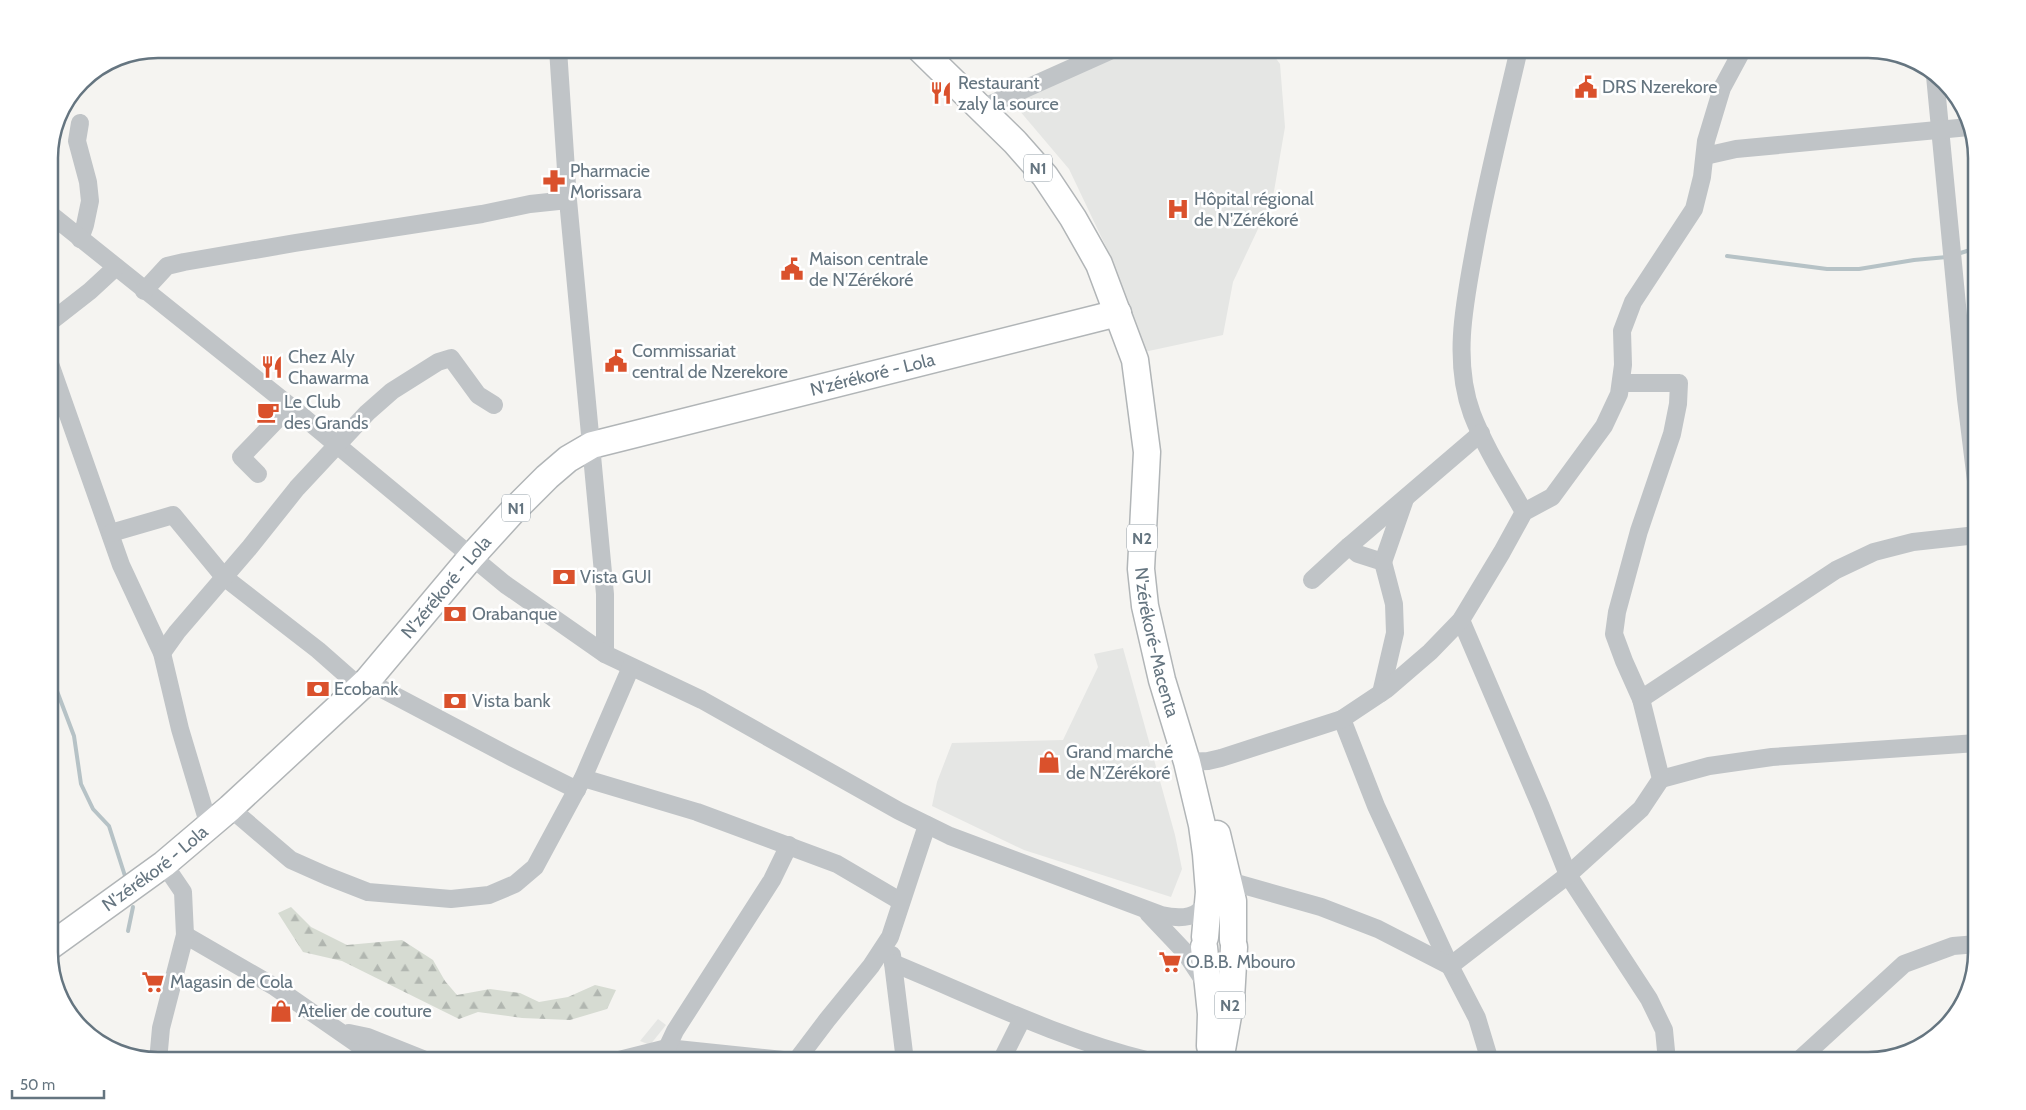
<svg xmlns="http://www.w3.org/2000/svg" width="2026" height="1110" font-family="Cabin,sans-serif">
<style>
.built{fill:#e5e6e4}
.forest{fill:url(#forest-firs)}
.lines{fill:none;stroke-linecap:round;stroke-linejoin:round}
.stream{stroke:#b6c2c6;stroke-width:4}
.highway-casing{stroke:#b1b5b7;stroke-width:29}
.minor{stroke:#c0c4c7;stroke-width:18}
.highway{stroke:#fff;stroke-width:26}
.labels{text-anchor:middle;stroke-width:5;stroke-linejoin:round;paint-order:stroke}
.shield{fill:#fff;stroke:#939ea6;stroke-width:1}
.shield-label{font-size:16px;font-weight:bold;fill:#657580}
.poi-label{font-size:18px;fill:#657580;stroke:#fff;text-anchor:start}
.street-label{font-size:18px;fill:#657580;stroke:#fff}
.rim{fill:none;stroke:#657580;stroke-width:2.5}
</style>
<defs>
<pattern id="forest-firs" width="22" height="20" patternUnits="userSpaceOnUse" patternTransform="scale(1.25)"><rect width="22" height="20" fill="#d6dbd2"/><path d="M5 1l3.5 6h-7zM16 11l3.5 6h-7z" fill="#b1b6b0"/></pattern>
</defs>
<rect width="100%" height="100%" fill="#f5f4f1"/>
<!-- built -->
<g class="built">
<polygon points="1115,49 1269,49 1280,64 1285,127 1273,197 1233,282 1223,335 1144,352 1107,249 1069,169 1007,96"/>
<polygon points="1123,648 1175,835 1182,869 1171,897 1024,850 932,806 937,782 952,743 1063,740 1098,667 1094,654"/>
<polygon points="658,1019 666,1025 650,1045 640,1041"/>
</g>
<!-- forest -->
<polygon class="forest" points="291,907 311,927 347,945 402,940 433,960 445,981 457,995 490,989 520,993 539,1002 568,997 595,985 616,990 607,1009 570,1020 522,1018 478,1012 459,1019 342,961 303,952 278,913"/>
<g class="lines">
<!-- stream -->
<g class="stream">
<polyline points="1957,254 1977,248"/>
<polyline points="1727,256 1827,269 1859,269 1914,260 1947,257"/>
<polyline points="49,670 74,736 81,784 93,809 109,826 125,876"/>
<polyline points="128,931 133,907"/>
</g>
<defs>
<g id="highway">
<path id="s1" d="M 920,49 L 1015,142 L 1045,176 L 1073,218 L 1099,264 L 1135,360 L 1147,452 L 1141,569 L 1145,606 L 1162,680 L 1187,762 L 1202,825 L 1206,854 L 1209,892 L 1205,937"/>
<polyline points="1217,834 1233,901 1233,940"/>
<path id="s2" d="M 49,947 L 164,864 L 230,808 L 367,681 L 472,556 L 512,512 L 547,477 L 568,459 L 592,445 L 1118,313"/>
<polyline points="1204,947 1211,1014 1210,1046"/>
<polyline points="1220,1061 1231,999 1234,947"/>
</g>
</defs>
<!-- highway casing -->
<use href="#highway" class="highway-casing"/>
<!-- minor -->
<g class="minor">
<polyline points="558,49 568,200 605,594 605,654"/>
<path d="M 1519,49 C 1504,114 1487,179 1475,246 C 1465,301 1452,360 1472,414 C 1485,448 1506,480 1524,512"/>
<polyline points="1935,76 1966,399 1977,489"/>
<polyline points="980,109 1114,49"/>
<polyline points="80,123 77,141 88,182 90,201 85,225 80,239"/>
<polyline points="1705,156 1736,149 1969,127"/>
<path d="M 49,213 L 290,406 L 506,585 L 605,654 L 702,700 L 899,811 L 950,836 L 1161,915 C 1179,919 1202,920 1208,897"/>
<polyline points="144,291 167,266 184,262 295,243 482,214 530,204 568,200"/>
<polyline points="49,323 90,291 116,267"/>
<polyline points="49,361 121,565 162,653 180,729 209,826"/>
<polyline points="258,474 241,457 290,406"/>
<polyline points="111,533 173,515 224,577 318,650 360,687"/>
<polyline points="1349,546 1358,554 1383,562 1394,604 1395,633 1381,693"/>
<polyline points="1383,562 1405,499"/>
<polyline points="1312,580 1349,546 1481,433"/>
<polyline points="1461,620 1541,807 1568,875 1649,999 1664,1030 1667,1061"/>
<polyline points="162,653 177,632 250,547 297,488 367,413 392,391 438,362 451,358 478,395 494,405"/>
<polyline points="367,681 513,758 577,790"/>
<polyline points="1641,699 1836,570 1874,552 1913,542 1977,535"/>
<polyline points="1342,719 1376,806 1450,966 1477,1018 1490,1061"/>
<polyline points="1187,762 1208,761 1221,758 1342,719 1387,689 1430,652 1461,620 1502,552 1524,512 1552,497 1604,426 1619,394 1623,365 1622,331 1633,302 1694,209 1702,177 1706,141 1722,88 1743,49"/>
<polyline points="583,778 697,812 837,864 900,901"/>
<polyline points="1661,779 1709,766 1772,757 1977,743"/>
<polyline points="230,808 291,860 327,876 368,892 451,899 489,895 515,884 535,867 583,778 631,667"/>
<polyline points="1229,881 1321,907 1378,929 1450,966 1568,875 1641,809 1661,779 1641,699 1624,661 1614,634 1617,612 1639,531 1672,434 1678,404 1679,383 1621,383"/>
<polyline points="1148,913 1184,951 1204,981"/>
<polyline points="185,935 275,987 382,1061"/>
<polyline points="892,955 905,1061"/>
<path d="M 893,963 C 978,998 1060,1039 1150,1061"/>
<polyline points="349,1033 368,1037 428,1061"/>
<polyline points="158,1061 161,1028 185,935 183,892 164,864"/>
<polyline points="615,1061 667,1048 793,1061"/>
<polyline points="669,1061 667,1048 675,1031 772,880 789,845"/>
<polyline points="796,1061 827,1020 871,966 890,937 927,825"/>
<polyline points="1001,1061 1022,1019"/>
<polyline points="1798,1061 1904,964 1953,946 1977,944"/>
</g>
<!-- highway -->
<use href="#highway" class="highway"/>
</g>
<!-- icons -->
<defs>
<symbol id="civic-bare" viewBox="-9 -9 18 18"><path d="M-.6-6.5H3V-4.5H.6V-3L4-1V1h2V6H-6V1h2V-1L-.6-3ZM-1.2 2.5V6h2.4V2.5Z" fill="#da512c" stroke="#fff" stroke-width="2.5" paint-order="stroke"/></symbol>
<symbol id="restaurant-bare" viewBox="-9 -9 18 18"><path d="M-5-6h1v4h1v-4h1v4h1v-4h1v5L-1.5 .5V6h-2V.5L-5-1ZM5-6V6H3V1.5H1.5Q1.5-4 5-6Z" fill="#da512c" stroke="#fff" stroke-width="2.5" paint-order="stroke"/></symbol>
<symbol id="pharmacy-bare" viewBox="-9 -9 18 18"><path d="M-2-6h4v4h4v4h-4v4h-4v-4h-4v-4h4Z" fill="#da512c" stroke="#fff" stroke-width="2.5" paint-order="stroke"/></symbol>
<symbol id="hospital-bare" viewBox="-9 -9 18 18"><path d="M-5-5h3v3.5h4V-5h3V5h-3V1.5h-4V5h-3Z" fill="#da512c" stroke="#fff" stroke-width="2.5" paint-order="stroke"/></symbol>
<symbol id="cafe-bare" viewBox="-9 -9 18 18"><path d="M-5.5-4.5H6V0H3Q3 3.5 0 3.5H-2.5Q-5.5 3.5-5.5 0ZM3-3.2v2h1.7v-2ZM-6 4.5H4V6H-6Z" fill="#da512c" stroke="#fff" stroke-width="2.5" paint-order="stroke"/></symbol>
<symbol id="bank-bare" viewBox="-9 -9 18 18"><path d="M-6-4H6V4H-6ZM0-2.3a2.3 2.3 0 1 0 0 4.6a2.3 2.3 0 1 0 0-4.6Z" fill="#da512c" stroke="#fff" stroke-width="2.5" paint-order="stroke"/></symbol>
<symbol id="shop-bare" viewBox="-9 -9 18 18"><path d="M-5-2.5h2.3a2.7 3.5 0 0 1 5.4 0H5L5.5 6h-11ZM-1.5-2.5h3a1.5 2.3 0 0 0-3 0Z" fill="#da512c" stroke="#fff" stroke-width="2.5" paint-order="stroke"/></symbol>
<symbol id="supermarket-bare" viewBox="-9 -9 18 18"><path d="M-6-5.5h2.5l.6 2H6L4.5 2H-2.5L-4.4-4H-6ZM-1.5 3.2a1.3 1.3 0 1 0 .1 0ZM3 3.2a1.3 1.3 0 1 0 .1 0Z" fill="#da512c" stroke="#fff" stroke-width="2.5" paint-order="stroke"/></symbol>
</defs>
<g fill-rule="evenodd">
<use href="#civic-bare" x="1570" y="71" width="32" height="32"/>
<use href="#restaurant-bare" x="925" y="77" width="32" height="32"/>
<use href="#pharmacy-bare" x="538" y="165" width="32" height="32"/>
<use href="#hospital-bare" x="1162" y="193" width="32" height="32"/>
<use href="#civic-bare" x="776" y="253" width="32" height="32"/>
<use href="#civic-bare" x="600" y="345" width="32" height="32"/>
<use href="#restaurant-bare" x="256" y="351" width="32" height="32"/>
<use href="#cafe-bare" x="252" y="396" width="32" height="32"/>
<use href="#bank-bare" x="548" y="561" width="32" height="32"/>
<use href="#bank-bare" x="439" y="598" width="32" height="32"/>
<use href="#bank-bare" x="302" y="673" width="32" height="32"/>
<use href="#bank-bare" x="439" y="685" width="32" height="32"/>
<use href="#shop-bare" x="1033" y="746" width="32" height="32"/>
<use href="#supermarket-bare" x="1154" y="946" width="32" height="32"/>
<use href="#supermarket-bare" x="137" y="966" width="32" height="32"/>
<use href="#shop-bare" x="265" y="995" width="32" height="32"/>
</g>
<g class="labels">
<!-- shield labels -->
<g class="shield">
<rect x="1024" y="154.5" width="28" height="27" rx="4"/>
<rect x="502" y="494.5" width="28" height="27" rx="4"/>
<rect x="1127" y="524.5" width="30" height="27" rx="4"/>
<rect x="1215" y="991.5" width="30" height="27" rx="4"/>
</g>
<g class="shield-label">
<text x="1038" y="174">N1</text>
<text x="516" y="514">N1</text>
<text x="1142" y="544">N2</text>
<text x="1230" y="1011">N2</text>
</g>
<!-- poi labels -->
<g class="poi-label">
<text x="958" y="89">Restaurant<tspan x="958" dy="21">zaly la source</tspan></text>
<text x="1602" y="93">DRS Nzerekore</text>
<text x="570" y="177">Pharmacie<tspan x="570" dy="21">Morissara</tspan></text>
<text x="1194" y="205">Hôpital régional<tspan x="1194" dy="21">de N'Zérékoré</tspan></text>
<text x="809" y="265">Maison centrale<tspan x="809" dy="21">de N'Zérékoré</tspan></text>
<text x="632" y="357">Commissariat<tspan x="632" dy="21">central de Nzerekore</tspan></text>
<text x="288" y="363">Chez Aly<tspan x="288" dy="21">Chawarma</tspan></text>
<text x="284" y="408">Le Club<tspan x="284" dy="21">des Grands</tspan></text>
<text x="580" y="583">Vista GUI</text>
<text x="472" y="620">Orabanque</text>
<text x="334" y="695">Ecobank</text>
<text x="472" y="707">Vista bank</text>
<text x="1066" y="758">Grand marché<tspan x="1066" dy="21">de N'Zérékoré</tspan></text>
<text x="1186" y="968">O.B.B. Mbouro</text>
<text x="170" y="988">Magasin de Cola</text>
<text x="298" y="1017">Atelier de couture</text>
</g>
<!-- street labels -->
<g class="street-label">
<text dy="6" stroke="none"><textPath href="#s2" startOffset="1032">N'zérékoré - Lola</textPath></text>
<text dy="6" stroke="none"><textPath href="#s2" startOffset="538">N'zérékoré - Lola</textPath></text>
<text dy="6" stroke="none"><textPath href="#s1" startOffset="669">N'zérékoré-Macenta</textPath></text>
<text dy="6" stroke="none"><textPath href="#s2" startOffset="132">N'zérékoré - Lola</textPath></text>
</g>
</g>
<!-- crop -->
<path d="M0 0H2026V1110H0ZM158 58H1868A100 100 0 0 1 1968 158V952A100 100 0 0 1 1868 1052H158A100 100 0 0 1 58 952V158A100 100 0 0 1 158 58Z" fill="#fff" fill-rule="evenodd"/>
<path class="rim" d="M158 58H1868A100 100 0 0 1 1968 158V952A100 100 0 0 1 1868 1052H158A100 100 0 0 1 58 952V158A100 100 0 0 1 158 58Z"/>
<!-- scale -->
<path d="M12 1090v8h92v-8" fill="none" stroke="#657580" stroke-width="2.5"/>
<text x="20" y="1090" font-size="15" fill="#657580" stroke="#ffffff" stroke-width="4" paint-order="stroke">50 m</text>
</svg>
